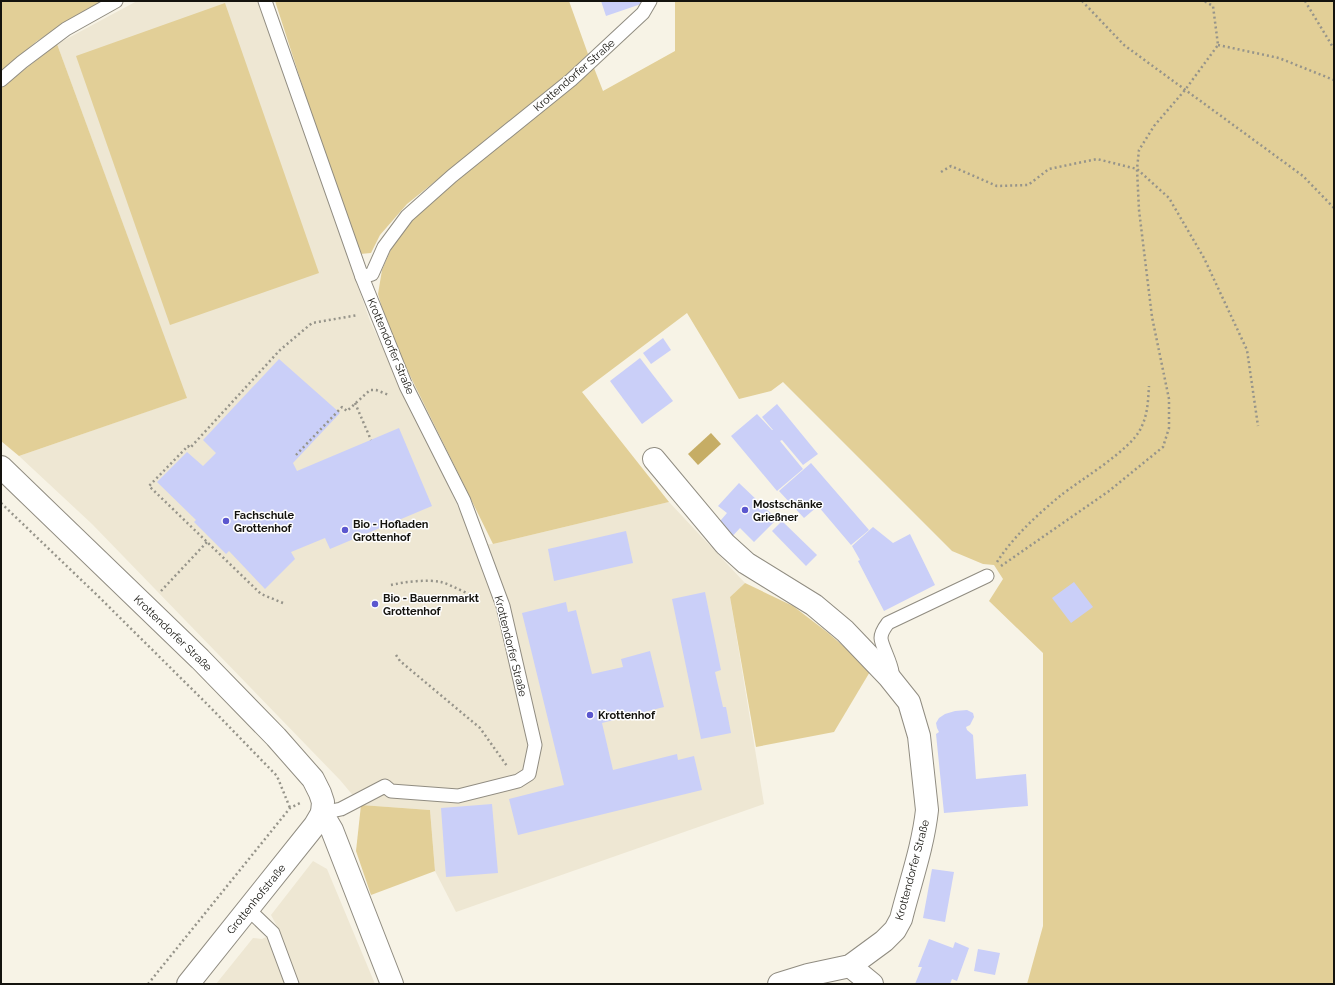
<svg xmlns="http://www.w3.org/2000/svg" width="1335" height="985" font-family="Raleway,sans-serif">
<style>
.built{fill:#eee7d3}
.green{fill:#e2cf97}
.water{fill:#c6ad65}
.building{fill:#cacff8}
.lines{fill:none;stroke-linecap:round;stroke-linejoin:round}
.lane-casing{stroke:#908c81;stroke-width:15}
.street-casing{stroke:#908c81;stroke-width:24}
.secondary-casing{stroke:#908c81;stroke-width:24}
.path{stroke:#96948a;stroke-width:2.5;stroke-dasharray:2 3;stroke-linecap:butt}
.lane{stroke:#fff;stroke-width:13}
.street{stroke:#fff;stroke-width:22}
.secondary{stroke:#fff;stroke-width:22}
.poi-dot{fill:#5b57cf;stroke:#fff;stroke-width:1.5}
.labels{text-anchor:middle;stroke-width:3;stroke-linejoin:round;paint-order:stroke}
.street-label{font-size:11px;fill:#14130e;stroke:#fff}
.poi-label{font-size:11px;font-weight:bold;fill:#14130e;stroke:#fff;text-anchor:start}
</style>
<rect width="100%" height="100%" fill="#f7f3e6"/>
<!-- built -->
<g class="built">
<polygon points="137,1 258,1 370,321 476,545 493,544 669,502 745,583 730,597 764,804 456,912 435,871 430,810 361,805 340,780 92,524 19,456 186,398 57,44"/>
<polygon points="313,861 327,869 375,984 216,984 253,938 262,939 279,930 271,915"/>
</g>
<!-- green -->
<g class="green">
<polygon points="1,1 103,1 37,41 1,72"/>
<polygon points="275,1 569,1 588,54 559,82 407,204 380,235 371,253 360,254 351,236"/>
<polygon points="675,1 1334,1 1334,984 1027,984 1043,926 1043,653 989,601 1003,579 994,565 983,564 952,551 783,382 771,391 739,399 687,313 582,392 669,502 493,544 389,333 378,294 382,270 395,240 419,211 594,68 603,91 675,51"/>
<polygon points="225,3 319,273 170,325 76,56"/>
<polygon points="57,44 187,398 19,456 1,441 1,88"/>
<polygon points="745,583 793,606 827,632 871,670 834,732 756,747 730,597"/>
<polygon points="361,805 430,810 435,871 371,895 356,851"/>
</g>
<!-- water -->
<polygon class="water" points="711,433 721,444 698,465 688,454"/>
<!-- building -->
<g class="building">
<polygon points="601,1 644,1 644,3 606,16"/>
<polygon points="663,338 671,350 651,364 643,353"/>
<polygon points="640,358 673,401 642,424 610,381"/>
<polygon points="279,359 340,413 293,463 297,471 399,428 432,506 330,549 325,538 291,552 295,559 265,589 229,551 226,554 194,522 196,520 157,482 187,452 203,466 216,453 203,440"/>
<polygon points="777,404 818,454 803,465 782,440 780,441 803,469 777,491 731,436 757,414 772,430 773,430 762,417"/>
<polygon points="811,463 869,530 851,545 818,506 804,518 779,491"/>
<polygon points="739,483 777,519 754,542 740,528 729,540 715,527 727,513 718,506"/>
<polygon points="782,521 817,555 806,566 772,531"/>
<polygon points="873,527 893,543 910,534 935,585 884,611 858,561 860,560 852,546"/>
<polygon points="626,531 633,563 554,581 548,549"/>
<polygon points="1074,582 1093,607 1071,623 1052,598"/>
<polygon points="705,592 721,670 715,672 723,707 726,707 731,733 701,739 672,599"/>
<polygon points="566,602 568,612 576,610 592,674 623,667 621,659 650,651 664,707 602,723 613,770 677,754 678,760 694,756 702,790 518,835 509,799 564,785 522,613"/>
<polygon points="967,710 973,713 974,717 970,725 966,727 967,730 973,735 976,779 1026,774 1028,806 944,813 936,734 939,732 937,728 936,723 939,718 945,714 955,711"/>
<polygon points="492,804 498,873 446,877 441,808"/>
<polygon points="932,869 954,872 945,922 923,918"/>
<polygon points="929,939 953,948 955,942 969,948 957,981 952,979 950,984 915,984 922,967 918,967"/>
<polygon points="978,949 1000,953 995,975 974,971"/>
</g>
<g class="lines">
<defs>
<g id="lane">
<polyline points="265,1 362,277 406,386 464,501 503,606 535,745 529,774 518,781 458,796 391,791 385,786 341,809 322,813"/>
<polyline points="1,80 22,62 66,29 116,1"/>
<polyline points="362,277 372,274 384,247 407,216 452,176 571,80 643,13 650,1"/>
<path d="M 889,677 L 892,672 C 891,662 881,645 881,638 C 881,632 885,627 888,623 L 987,576"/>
<polyline points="248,909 273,933 292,984"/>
</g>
<g id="street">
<path d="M 654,459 L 725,544 L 746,563 L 814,605 L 845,631 L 889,677 L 909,702 L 919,736 L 927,810 C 923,847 910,883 901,919 L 895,930 L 884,941 L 850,966 L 808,975 L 779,984"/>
<polyline points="1,467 200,659 276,737 313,779 320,793 323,802 322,813 332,830 392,984"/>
<polyline points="850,966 872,984"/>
</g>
<polyline id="secondary" points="188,984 315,825 322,813"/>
</defs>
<!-- lane casing -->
<use href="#lane" class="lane-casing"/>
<!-- street casing -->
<use href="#street" class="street-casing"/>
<!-- secondary casing -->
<use href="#secondary" class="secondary-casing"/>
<!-- path -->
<g class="path">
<polyline points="1082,1 1124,45 1303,176 1334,208"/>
<polyline points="1305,1 1334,49"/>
<polyline points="1218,45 1279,58 1334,80"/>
<polyline points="941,172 951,166 997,186 1028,185 1049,169 1097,159 1137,169 1169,198 1204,258 1247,350 1258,426"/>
<polyline points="355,403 371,440"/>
<polyline points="296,455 342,407 347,411 370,390 376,390 389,395"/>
<polyline points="1,503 98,596 208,705 277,776 290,808"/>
<path d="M 997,562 C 1013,537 1037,515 1060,496 C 1080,480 1131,450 1141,428 C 1148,414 1148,400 1149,386"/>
<polyline points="1001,566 1109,491 1163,447 1169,428 1169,399 1152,317 1139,210 1137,169 1139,150 1154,126 1185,90 1218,45 1213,6 1204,1"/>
<path d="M 391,585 C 404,582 427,579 441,582 C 455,586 467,595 482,598"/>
<polyline points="161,591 207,542"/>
<polyline points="283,603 261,594 149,486 188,446 190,448 280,350 312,323 358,315"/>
<polyline points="396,655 400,661 480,728 507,766"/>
<polyline points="148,984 290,808 300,803"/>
</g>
<!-- lane -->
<use href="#lane" class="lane"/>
<!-- street -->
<use href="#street" class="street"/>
<!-- secondary -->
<use href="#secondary" class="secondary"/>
</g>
<!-- markers -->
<g class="poi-dot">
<circle cx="745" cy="510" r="4"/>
<circle cx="226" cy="521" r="4"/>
<circle cx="345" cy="530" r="4"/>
<circle cx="375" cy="604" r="4"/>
<circle cx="590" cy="715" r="4"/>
</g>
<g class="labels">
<!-- street labels -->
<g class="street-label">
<text transform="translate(574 75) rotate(-41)" y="4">Krottendorfer Straße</text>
<text transform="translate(391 346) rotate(67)" y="4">Krottendorfer Straße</text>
<text transform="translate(173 633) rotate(44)" y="4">Krottendorfer Straße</text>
<text transform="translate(511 646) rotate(76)" y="4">Krottendorfer Straße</text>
<text transform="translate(912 870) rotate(-75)" y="4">Krottendorfer Straße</text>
<text transform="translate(256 899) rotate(-51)" y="4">Grottenhofstraße</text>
</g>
<!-- poi labels -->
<g class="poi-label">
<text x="753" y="508">Mostschänke<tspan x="753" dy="13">Grießner</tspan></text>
<text x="234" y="519">Fachschule<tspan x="234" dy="13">Grottenhof</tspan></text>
<text x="353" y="528">Bio - Hofladen<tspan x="353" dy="13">Grottenhof</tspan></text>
<text x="383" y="602">Bio - Bauernmarkt<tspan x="383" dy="13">Grottenhof</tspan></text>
<text x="598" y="719">Krottenhof</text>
</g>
</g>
<!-- border -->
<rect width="1335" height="985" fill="none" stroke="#14130e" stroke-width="4"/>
</svg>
